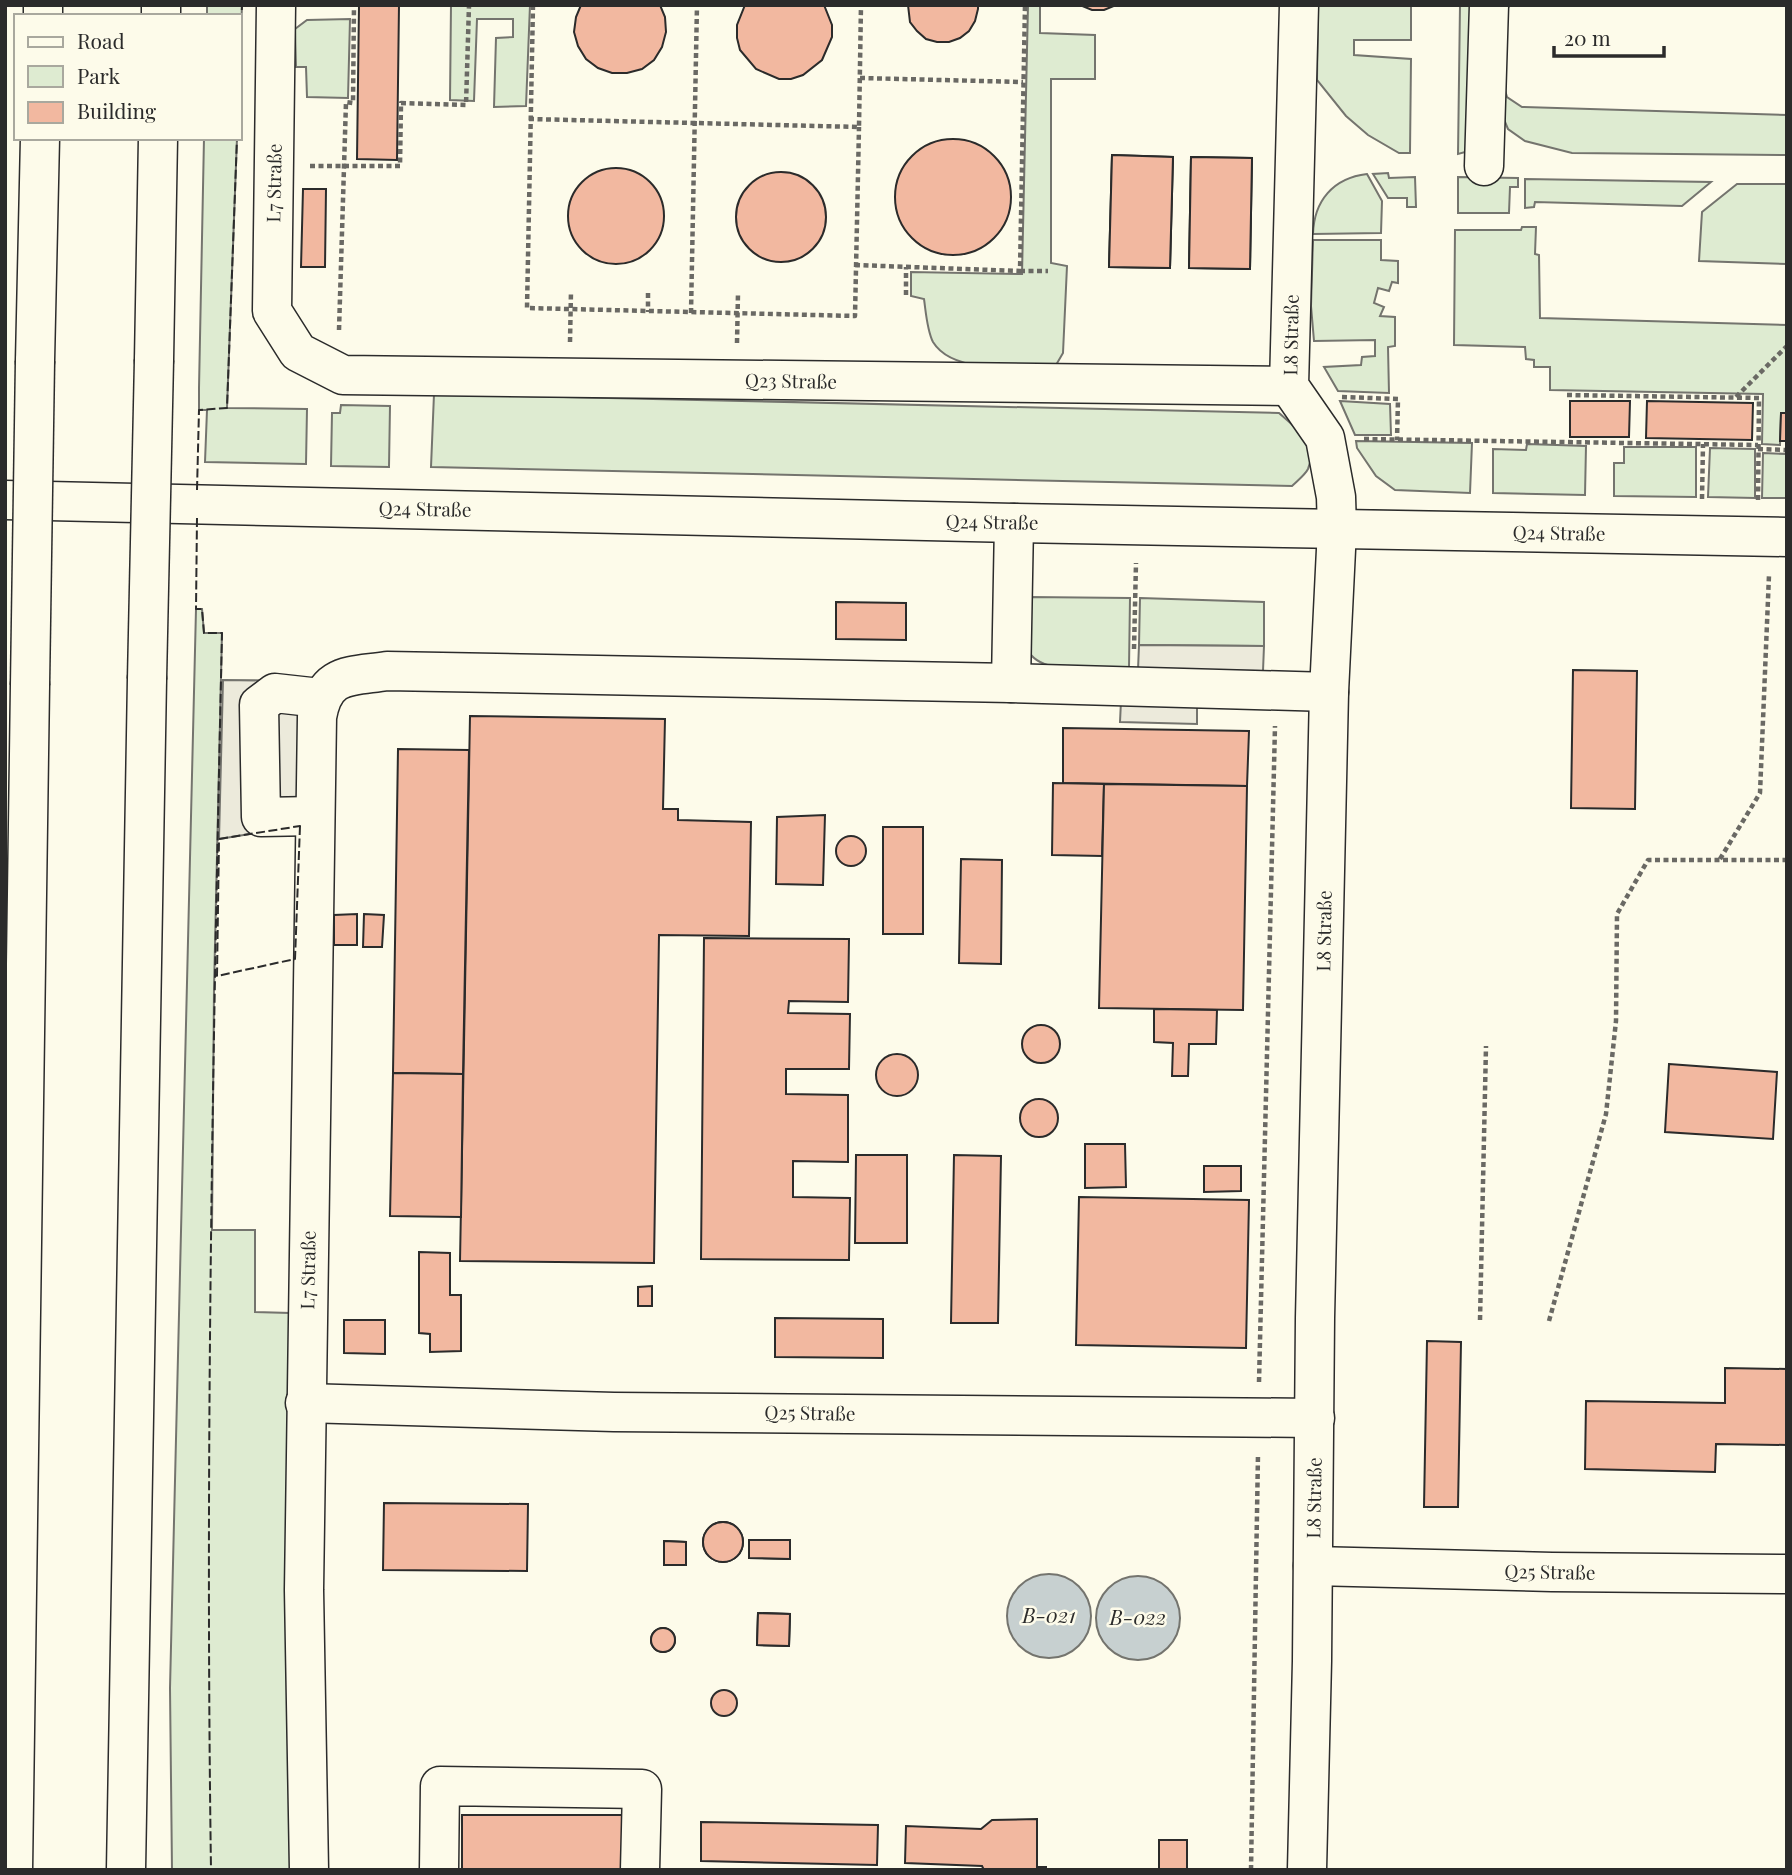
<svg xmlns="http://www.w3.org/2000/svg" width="1792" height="1875" font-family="'Playfair Display',serif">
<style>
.green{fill:#deebd1;stroke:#74746e;stroke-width:2}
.parking{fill:#eceadb;stroke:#74746e;stroke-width:2}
.water{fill:#c7d0d0;stroke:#74746e;stroke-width:2}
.building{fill:#f2b8a0;stroke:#2b2b2b;stroke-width:2}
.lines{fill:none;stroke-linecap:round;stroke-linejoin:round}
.minor-casing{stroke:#2b2b2b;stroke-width:41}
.highway-casing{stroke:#2b2b2b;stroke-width:41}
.path{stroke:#6a6964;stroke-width:4.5;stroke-dasharray:5 3.5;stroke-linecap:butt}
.minor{stroke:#fdfbea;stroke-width:38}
.highway{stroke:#fdfbea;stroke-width:38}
.highway-bridge-casing{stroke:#2b2b2b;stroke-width:41;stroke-linecap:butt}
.highway-bridge{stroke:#fdfbea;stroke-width:38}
.fence{stroke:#2b2b2b;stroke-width:2;stroke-dasharray:9 3.5;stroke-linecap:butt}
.labels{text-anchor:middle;stroke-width:5;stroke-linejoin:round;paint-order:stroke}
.street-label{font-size:19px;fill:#2b2b2b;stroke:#fdfbea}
.water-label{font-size:21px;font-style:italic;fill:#2b2b2b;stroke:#fdfbea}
</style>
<rect width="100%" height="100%" fill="#fdfbea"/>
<!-- green -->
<g class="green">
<polygon points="207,5 242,5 240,60 240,16 207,16"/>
<polygon points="451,5 530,5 526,106 494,107 496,38 513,37 513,19 477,19 474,101 450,100"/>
<path d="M 1028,5 L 1040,5 L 1040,33 L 1095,35 L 1095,79 L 1051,79 L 1051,263 L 1067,266 L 1063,353 L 1056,365 C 1022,366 954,376 933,342 C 927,330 926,313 924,299 L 911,296 L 911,272 L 1022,274 Z"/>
<polygon points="1318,5 1411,5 1411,40 1354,40 1354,55 1411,59 1410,153 1399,153 1368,135 1346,116 1317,80"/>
<polygon points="1460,5 1479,5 1469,151 1458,154"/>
<polygon points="1496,5 1510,5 1505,12 1502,80 1507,97 1522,107 1787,115 1787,155 1572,153 1525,141 1508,129 1494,96"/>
<polygon points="350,19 348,98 307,97 306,67 296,67 295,29 307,20"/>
<polygon points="204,138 237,138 227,408 307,409 306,464 205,462 207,410 199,410 199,388"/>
<polygon points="1388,173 1389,178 1415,177 1416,207 1407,207 1407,198 1388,198 1373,174"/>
<path d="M 1367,174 L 1382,201 L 1381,233 L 1313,234 C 1314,201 1333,178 1367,174 Z"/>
<polygon points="1458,177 1518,178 1518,187 1510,187 1509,213 1458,213"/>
<polygon points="1525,179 1711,182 1682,206 1535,202 1534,207 1525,208"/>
<polygon points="1737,184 1787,184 1787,264 1699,261 1702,212"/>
<polygon points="1522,227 1536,227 1535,254 1539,255 1540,318 1787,325 1787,413 1781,414 1780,445 1762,444 1763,394 1550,390 1550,367 1534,367 1534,360 1526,359 1525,347 1454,345 1455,230 1521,230"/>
<polygon points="1313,240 1381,240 1381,260 1398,261 1398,283 1392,282 1389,291 1378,288 1374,303 1384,307 1380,316 1395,317 1395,346 1388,347 1389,393 1338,391 1324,367 1361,365 1362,357 1375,356 1375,340 1314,341 1311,306"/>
<path d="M 434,394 L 1279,413 C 1295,427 1319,444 1308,469 C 1305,475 1297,481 1292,486 L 431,467 Z"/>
<polygon points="1340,401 1390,404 1391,435 1355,435"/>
<polygon points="341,405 390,406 389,467 331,466 332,413 340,413"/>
<polygon points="1356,441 1472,443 1470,493 1395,490 1376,476 1357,448"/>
<polygon points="1527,444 1586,446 1585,495 1493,493 1493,449 1526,450"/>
<polygon points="1624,447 1696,447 1696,497 1614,496 1614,463 1624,463"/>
<polygon points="1710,448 1755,449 1755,498 1708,497"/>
<polygon points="1763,453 1787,454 1787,498 1762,498"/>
<path d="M 1029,597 L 1130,598 L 1129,668 C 1102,668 1049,676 1031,655 Z"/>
<polygon points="1140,598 1264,602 1264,646 1139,645"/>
<polygon points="196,609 202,609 204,633 222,633 214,989 212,1230 255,1230 255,1312 290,1313 295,1870 172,1870 170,1688"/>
</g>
<!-- parking -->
<g class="parking">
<polygon points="1139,645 1264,646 1263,671 1138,670"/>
<polygon points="223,680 311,681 300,826 219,839"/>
<polygon points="1121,701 1197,702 1197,724 1120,722"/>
</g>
<!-- water -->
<g class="water">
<circle cx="1049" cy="1616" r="42"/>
<circle cx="1138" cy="1618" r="42"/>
</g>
<!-- building -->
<g class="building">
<polygon points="359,5 399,5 397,160 357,159"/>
<polygon points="581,5 660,5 665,17 666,32 662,47 654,60 642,69 627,73 612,73 598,68 586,59 578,46 574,32 576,17"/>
<polygon points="745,5 824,5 832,25 832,37 822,60 803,75 791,79 779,79 756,69 740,50 737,38 737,25"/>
<polygon points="908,5 978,5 978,9 975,21 969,31 960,38 949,42 937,42 926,39 917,31 910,22"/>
<polygon points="1080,5 1116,5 1104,10 1092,10"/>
<circle cx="953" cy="197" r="58"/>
<polygon points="1112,155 1173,157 1170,268 1109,267"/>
<polygon points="1112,155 1173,157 1170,268 1109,267"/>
<polygon points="1191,157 1252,158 1250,269 1189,268"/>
<polygon points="1191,157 1252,158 1250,269 1189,268"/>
<circle cx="616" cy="216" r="48"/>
<circle cx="781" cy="217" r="45"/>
<polygon points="303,189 326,189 325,267 301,267"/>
<polygon points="1570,401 1630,401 1629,437 1570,437"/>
<polygon points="1647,401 1753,403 1752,440 1646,438"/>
<polygon points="1781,413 1787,413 1787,441 1780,441"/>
<polygon points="836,602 906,603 906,640 836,639"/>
<polygon points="1573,670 1637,671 1635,809 1571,808"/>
<polygon points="470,716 665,719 663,809 678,809 678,820 751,822 749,936 659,935 654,1263 460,1261"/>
<polygon points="1063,728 1249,731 1247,786 1063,783"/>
<polygon points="398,749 469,750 463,1074 393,1073"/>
<polygon points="1053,783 1104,784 1102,856 1052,855"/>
<polygon points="1104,784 1247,786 1243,1010 1099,1008"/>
<polygon points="825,815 823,885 776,884 777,817"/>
<rect x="883" y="827" width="40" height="107"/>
<circle cx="851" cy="851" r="15"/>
<polygon points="961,859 1002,860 1001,964 959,963"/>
<polygon points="357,914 357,945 334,945 334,915"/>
<polygon points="364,914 384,915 382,947 363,947"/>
<polygon points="704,938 849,939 848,1002 789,1001 788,1013 850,1014 849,1069 786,1069 786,1094 848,1095 848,1162 793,1161 793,1197 850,1198 849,1260 701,1259"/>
<polygon points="1154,1009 1217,1010 1216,1044 1189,1044 1188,1076 1172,1076 1173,1043 1154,1042"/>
<circle cx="1041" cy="1044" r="19"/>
<circle cx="897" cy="1075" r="21"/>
<polygon points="1669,1064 1777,1072 1773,1139 1665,1132"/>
<polygon points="393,1073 463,1074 461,1217 390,1216"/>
<circle cx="1039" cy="1118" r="19"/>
<polygon points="1085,1144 1125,1144 1126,1187 1085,1188"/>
<polygon points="856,1155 907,1155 907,1243 855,1243"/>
<polygon points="954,1155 1001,1156 998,1323 951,1323"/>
<polygon points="1204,1166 1241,1166 1241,1191 1204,1192"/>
<polygon points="1079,1197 1249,1200 1246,1348 1076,1345"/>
<polygon points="419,1252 450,1253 450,1295 461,1295 461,1351 430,1352 430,1334 419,1333"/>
<polygon points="652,1286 652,1306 638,1306 638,1287"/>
<polygon points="775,1318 883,1319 883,1358 775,1357"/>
<polygon points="344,1320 385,1320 385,1354 344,1353"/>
<polygon points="1427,1341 1461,1342 1458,1507 1424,1507"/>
<polygon points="1725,1368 1787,1369 1787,1445 1716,1444 1715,1472 1585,1469 1586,1401 1725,1403"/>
<polygon points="384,1503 528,1504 527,1571 383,1570"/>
<circle cx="723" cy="1542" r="20"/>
<circle cx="723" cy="1542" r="20"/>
<polygon points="749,1540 790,1540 790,1559 749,1558"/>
<polygon points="749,1540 790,1540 790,1559 749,1558"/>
<polygon points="664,1541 686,1542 686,1565 664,1565"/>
<polygon points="664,1541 686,1542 686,1565 664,1565"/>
<polygon points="758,1613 790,1614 789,1646 757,1645"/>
<polygon points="758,1613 790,1614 789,1646 757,1645"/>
<circle cx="663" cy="1640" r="12"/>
<circle cx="663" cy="1640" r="12"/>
<circle cx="724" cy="1703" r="13"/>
<rect x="462" y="1815" width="162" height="55"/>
<polygon points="1037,1819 1037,1867 1046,1867 1046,1870 984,1870 982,1866 905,1863 906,1826 981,1829 992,1820"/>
<polygon points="701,1822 878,1825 877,1865 701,1861"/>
<rect x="1159" y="1840" width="28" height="30"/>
</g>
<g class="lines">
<defs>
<g id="minor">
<polyline points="276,5 272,311 298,352 343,375 1289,386"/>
<polyline points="1299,5 1289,386 1325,438 1336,497 1337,529 1329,692 1315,1318 1312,1661 1307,1870"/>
<polyline points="1484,166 1489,5"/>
<polyline points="5,500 1014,523 1787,537"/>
<polyline points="1011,683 1014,523"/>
<polyline points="315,816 261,817 259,705 275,693 320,698"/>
<polyline points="305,1403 614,1412 1315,1418"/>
<polyline points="1313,1566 1552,1572 1787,1574"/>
<path d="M 309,1870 L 304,1590 L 317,717 C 325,672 349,677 387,671 L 1011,683 L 1329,692"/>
<polyline points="439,1870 440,1786 642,1789 640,1870"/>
</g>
<g id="highway">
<polyline points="43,16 43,5"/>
<polyline points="161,16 161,5"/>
<polyline points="154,360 158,138"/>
<polyline points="35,361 40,138"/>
<polyline points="13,1870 30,685"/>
<polyline points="126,1870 147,679"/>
</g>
</defs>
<!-- minor casing -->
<use href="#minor" class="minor-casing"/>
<!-- highway casing -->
<use href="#highway" class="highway-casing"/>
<!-- path -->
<g class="path">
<polyline points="533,5 527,308 855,316 859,127"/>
<polyline points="860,78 1023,82"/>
<polyline points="529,119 859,127 861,5"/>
<polyline points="310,166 400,166 401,103 466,105 469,5"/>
<polyline points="855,265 1020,271 1025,5"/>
<polyline points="1020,271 1048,271"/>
<polyline points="648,293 648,312"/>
<polyline points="906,295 906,267"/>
<polyline points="691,313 697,5"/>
<polyline points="339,330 346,102 353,103 354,5"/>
<polyline points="570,342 571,291"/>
<polyline points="737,343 738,293"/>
<polyline points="1567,395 1759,398 1758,501"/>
<polyline points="1342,397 1398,399 1397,440"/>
<polyline points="1736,397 1787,346"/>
<polyline points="1364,439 1758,445"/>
<polyline points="1758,449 1787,450"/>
<polyline points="1702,499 1703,444"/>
<polyline points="1134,649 1136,563"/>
<polyline points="1720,859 1760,793 1769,575"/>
<polyline points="1480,1320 1486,1046"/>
<polyline points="1549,1321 1606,1114 1616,1021 1617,914 1648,860 1787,860"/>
<polyline points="1259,1382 1275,726"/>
<polyline points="1251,1870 1258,1454"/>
</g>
<!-- minor -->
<use href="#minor" class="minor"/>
<!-- highway -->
<use href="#highway" class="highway"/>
<defs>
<g id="highway-bridge">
<polyline points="147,679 154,360"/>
<polyline points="30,685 35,361"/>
</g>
</defs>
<!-- highway-bridge casing -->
<use href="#highway-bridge" class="highway-bridge-casing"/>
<!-- highway-bridge -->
<use href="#highway-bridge" class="highway-bridge"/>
<!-- fence -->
<g class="fence">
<polyline points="240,60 242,5"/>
<polyline points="197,490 199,410 227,408 237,138"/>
<path d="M 197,518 L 196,609 L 202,609 L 204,633 L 222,633 C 213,1045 205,1457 211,1870"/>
<polygon points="300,826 295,959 217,976 219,839"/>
</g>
</g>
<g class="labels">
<!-- street labels -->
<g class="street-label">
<text transform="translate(274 183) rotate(-89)" y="7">L7 Straße</text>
<text transform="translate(1291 335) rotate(-89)" y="7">L8 Straße</text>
<text transform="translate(791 381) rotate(1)" y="7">Q23 Straße</text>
<text transform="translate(425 509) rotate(1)" y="7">Q24 Straße</text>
<text transform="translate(992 522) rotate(1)" y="7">Q24 Straße</text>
<text transform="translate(1559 533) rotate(1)" y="7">Q24 Straße</text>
<text transform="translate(1324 931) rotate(-89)" y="7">L8 Straße</text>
<text transform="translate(308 1270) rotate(-89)" y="7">L7 Straße</text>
<text transform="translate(810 1413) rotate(1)" y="7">Q25 Straße</text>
<text transform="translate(1314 1498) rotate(-89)" y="7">L8 Straße</text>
<text transform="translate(1550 1572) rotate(1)" y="7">Q25 Straße</text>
</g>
<!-- water labels -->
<g class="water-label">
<text x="1049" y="1623">B-021</text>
<text x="1138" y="1625">B-022</text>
</g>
</g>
<!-- border -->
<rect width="1792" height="1875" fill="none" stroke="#2b2b2b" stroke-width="14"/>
<!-- legend -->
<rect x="14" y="14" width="228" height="126" fill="#fdfbea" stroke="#a9a89e" stroke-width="2"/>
<rect x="28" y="37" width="35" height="10" fill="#fdfbea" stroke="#a9a89e" stroke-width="2"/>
<text x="77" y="49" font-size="21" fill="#2b2b2b">Road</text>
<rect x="28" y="66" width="35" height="21" fill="#deebd1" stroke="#a9a89e" stroke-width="2"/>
<text x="77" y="84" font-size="21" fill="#2b2b2b">Park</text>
<rect x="28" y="102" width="35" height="21" fill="#f2b8a0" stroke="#a9a89e" stroke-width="2"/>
<text x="77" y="119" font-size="21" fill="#2b2b2b">Building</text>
<!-- scale -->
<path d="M1554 46v10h110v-10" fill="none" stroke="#2b2b2b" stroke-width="3.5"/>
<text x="1564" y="46" font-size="21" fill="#2b2b2b" stroke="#fdfbea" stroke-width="5" paint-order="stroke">20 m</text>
</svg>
